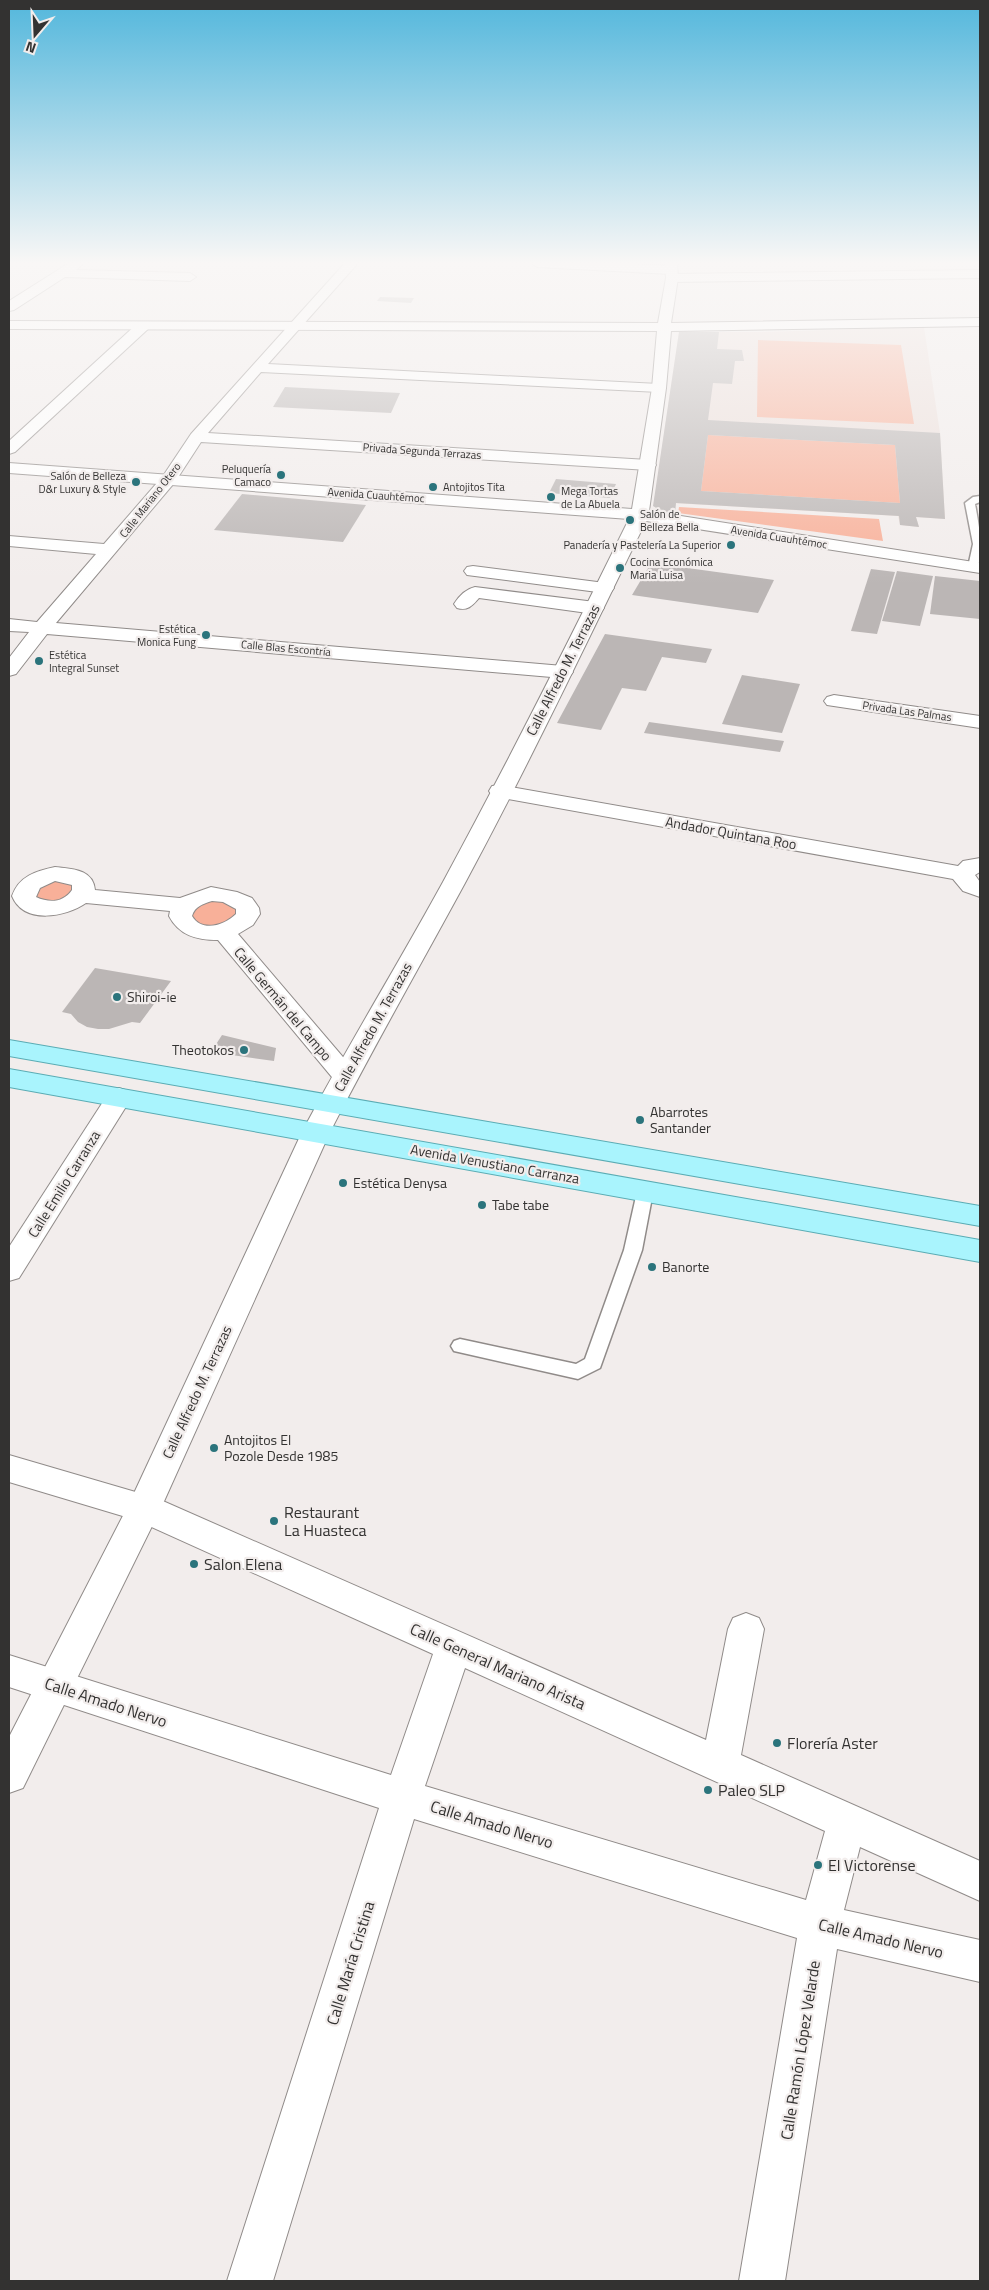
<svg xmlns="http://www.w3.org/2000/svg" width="989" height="2290" font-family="'Titillium Web',sans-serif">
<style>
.built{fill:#ecdfdb}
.green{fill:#f8b099}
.building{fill:#bbb6b5;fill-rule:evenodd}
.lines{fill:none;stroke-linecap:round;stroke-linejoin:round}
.service-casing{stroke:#908b89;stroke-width:3}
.minor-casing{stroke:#908b89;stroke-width:2}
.tertiary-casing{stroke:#908b89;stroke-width:2}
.primary-casing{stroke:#5bacb4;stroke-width:2}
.service{fill:#fff;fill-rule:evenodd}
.minor{fill:#fff;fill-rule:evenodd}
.tertiary{fill:#fff;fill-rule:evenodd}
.primary{fill:#a9f4fd;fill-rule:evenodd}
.poi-dot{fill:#2b747c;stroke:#f2edec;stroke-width:2}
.labels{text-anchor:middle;stroke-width:4.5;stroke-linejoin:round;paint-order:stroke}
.far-street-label{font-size:11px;fill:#333231;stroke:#f2edec}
.far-poi-label{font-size:11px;fill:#333231;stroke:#f2edec;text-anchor:start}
.street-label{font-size:14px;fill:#333231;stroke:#f2edec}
.poi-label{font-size:14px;fill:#333231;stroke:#f2edec;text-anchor:start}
.near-poi-label{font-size:16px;fill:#333231;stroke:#f2edec;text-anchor:start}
.near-street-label{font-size:16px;fill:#333231;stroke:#f2edec}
</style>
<rect width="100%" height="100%" fill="#f2edec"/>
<!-- built -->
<polygon class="built" points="924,327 940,433 945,519 916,517 919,527 900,525 898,516 654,502 679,332 761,332"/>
<!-- green -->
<g class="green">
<polygon points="758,340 901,345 914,424 757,417"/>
<polygon points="708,435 895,445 900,503 701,491"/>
<polygon points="679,507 879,519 883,541 678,513"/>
<polygon points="73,880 77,897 39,905 31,889 41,881"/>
<path d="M 230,900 L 239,912 C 222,927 215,929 193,923 L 188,909 L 198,901 Z"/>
</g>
<!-- building -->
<g class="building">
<polygon points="380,297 414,298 411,303 377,301"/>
<path d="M 679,332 L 719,332 L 717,349 L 742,350 L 744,361 L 735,361 L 732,384 L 713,383 L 708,420 L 940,433 L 945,519 L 916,517 L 919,527 L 900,525 L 899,516 L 676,503 L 675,514 L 661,511 L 653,506 ZM 708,435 L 895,445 L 900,503 L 701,491 Z"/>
<polygon points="285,387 400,393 391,413 273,407"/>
<polygon points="556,479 616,484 610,498 549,493"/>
<polygon points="242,494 366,505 343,542 214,530"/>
<polygon points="651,563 774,580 758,613 632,595"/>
<polygon points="871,569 895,572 877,634 851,631"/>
<polygon points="897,571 933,576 920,626 882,621"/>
<polygon points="935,576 980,581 980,619 930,614"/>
<polygon points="605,634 712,649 706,663 662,657 646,691 622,688 601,730 557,723"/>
<polygon points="742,675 800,684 782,733 722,724"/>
<polygon points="649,722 784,741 780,752 644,733"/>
<polygon points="95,968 171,981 140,1023 132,1022 109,1029 98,1029 87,1027 78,1022 71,1014 62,1012"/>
<polygon points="222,1035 276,1048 274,1061 211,1052"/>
</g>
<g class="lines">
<defs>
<g id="service">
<path d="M 980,496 L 980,502 L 975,504 C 979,525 983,546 978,567 L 973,570 L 968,567 L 973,544 L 965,503 L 973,497 Z"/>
<polygon points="645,1186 651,1188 653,1192 642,1250 600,1368 578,1379 454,1351 451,1346 454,1341 460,1339 576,1364 585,1359 624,1250 637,1192 639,1188"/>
</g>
<g id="minor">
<polygon points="69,263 84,263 76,270 190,273 196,277 190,281 65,277 14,310 9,311 9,301"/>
<polygon points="345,263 358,263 268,364 659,384 666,388 659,392 261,372 208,433 648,460 654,462 656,465 654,468 648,470 201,442 175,482 56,623 563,666 570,668 573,672 570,676 563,678 47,634 16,674 9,676 9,658 29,632 9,631 9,619 37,622 96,554 9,546 9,536 104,544 163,476 191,434"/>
<polygon points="531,263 616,263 671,266 677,270 671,274 537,267"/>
<polygon points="980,270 980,278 672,282 666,278 672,274"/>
<polygon points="143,322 150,326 148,329 15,452 9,454 9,441 138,323"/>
<polygon points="473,566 605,583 611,584 614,588 611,592 605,593 467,575 464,571 467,567"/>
<path d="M 475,587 L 595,602 L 601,604 L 604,608 L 601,612 L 595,614 L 479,598 C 472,606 468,611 457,608 L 454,604 C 459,596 466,589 475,587 Z"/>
<polygon points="834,695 980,716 980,728 827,705 824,701 827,697"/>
<polygon points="500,785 958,866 963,861 980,858 980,872 975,875 980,882 980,897 963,891 953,879 492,796 489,791 492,786"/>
<path d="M 55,867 C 72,869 93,869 95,890 L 180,898 L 211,887 L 237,892 L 252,898 L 259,908 L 260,914 L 253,925 L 238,934 L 354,1070 L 358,1076 L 354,1082 L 345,1085 L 336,1082 L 218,940 C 196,940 179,935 169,916 L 170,911 L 86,903 C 66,917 24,925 12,896 C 19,876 36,871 55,867 ZM 55,881 L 72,885 L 72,890 C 63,903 49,903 36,897 L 40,888 ZM 212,901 L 223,902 L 236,909 L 236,914 C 225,925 202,933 192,916 C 195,906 203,904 212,901 Z"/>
<polygon points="119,1088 128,1091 132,1097 19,1278 9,1281 9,1247 110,1091"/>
<path d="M 9,1455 L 156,1498 L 706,1740 L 728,1629 L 733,1618 L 746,1613 L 759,1618 L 764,1629 L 741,1755 L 980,1861 L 980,1901 L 860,1847 L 844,1910 L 980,1940 L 980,1982 L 837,1949 L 785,2281 L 739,2281 L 797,1938 L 414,1819 L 273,2281 L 227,2281 L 379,1808 L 9,1687 L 9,1655 L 391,1775 L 433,1654 L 136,1520 L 9,1482 ZM 465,1668 L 825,1831 L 806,1900 L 425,1786 Z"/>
</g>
<path id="tertiary" d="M 665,263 L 677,263 L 678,278 L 671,323 L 980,318 L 980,326 L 671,331 L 666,388 L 649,511 L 980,563 L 980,573 L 646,521 C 587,642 529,764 465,883 C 420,966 373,1048 330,1132 L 161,1508 L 23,1788 L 9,1793 L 9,1737 L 129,1504 L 302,1132 C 347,1047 397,966 443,882 C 508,762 569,641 629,519 L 9,473 L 9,463 L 632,509 L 652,388 L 657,331 L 9,329 L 9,321 L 658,323 L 666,278 Z"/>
<g id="primary">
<polygon points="9,1040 980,1206 980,1226 9,1056"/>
<polygon points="9,1069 980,1240 980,1262 9,1087"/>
</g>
</defs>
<!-- service casing -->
<use href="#service" class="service-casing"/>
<!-- minor casing -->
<use href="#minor" class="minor-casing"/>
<!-- tertiary casing -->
<use href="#tertiary" class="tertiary-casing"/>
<!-- primary casing -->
<use href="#primary" class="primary-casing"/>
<!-- service -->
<use href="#service" class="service"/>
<!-- minor -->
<use href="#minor" class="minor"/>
<!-- tertiary -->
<use href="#tertiary" class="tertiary"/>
<!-- primary -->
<use href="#primary" class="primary"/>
</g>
<!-- sky -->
<linearGradient id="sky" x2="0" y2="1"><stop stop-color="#53b7dc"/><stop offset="0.45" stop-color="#f9f7f6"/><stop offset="1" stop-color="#f9f7f6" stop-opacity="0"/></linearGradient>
<rect width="989" height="584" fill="url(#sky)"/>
<!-- markers -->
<g class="poi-dot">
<circle cx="281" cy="475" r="5"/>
<circle cx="136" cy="482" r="5"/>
<circle cx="433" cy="487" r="5"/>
<circle cx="551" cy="497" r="5"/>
<circle cx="630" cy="520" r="5"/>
<circle cx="731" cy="545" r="5"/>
<circle cx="620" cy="568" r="5"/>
<circle cx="206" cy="635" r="5"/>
<circle cx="39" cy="661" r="5"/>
<circle cx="117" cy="997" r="5"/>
<circle cx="244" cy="1050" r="5"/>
<circle cx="640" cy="1120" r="5"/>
<circle cx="343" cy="1183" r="5"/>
<circle cx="482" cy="1205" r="5"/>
<circle cx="652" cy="1267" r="5"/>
<circle cx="214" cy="1448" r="5"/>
<circle cx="274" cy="1521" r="5"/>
<circle cx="194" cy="1564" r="5"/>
<circle cx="777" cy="1743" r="5"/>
<circle cx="708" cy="1790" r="5"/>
<circle cx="818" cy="1865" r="5"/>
</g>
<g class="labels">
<!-- far-street labels -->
<g class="far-street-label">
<text transform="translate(422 451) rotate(4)" y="4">Privada Segunda Terrazas</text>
<text transform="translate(376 495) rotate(4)" y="4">Avenida Cuauhtémoc</text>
<text transform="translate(150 500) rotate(-52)" y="4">Calle Mariano Otero</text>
<text transform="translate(779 537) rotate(9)" y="4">Avenida Cuauhtémoc</text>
<text transform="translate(286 648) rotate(5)" y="4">Calle Blas Escontría</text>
<text transform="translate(907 711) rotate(8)" y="4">Privada Las Palmas</text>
</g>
<!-- far-poi labels -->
<g class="far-poi-label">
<text x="271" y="473" text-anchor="end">Peluquería<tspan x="271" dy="13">Camaco</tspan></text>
<text x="126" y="480" text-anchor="end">Salón de Belleza<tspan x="126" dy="13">D&amp;r Luxury &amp; Style</tspan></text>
<text x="443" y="491">Antojitos Tita</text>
<text x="561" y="495">Mega Tortas<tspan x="561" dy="13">de La Abuela</tspan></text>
<text x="640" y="518">Salón de<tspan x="640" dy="13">Belleza Bella</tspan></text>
<text x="721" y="549" text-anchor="end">Panadería y Pastelería La Superior</text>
<text x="630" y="566">Cocina Económica<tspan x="630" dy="13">Maria Luisa</tspan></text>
<text x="196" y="633" text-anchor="end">Estética<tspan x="196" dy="13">Monica Fung</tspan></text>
<text x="49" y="659">Estética<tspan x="49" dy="13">Integral Sunset</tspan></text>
</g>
<!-- street labels -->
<g class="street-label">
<text transform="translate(563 670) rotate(-63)" y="5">Calle Alfredo M. Terrazas</text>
<text transform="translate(731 833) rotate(10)" y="5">Andador Quintana Roo</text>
<text transform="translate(283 1004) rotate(50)" y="5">Calle Germán del Campo</text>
<text transform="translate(373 1027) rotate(-61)" y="5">Calle Alfredo M. Terrazas</text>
<text transform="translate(495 1164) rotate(10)" y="5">Avenida Venustiano Carranza</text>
<text transform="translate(64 1184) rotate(-58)" y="5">Calle Emilio Carranza</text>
<text transform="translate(197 1392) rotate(-65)" y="5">Calle Alfredo M. Terrazas</text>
</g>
<!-- poi labels -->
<g class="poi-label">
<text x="127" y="1002">Shiroi-ie</text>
<text x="234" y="1055" text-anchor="end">Theotokos</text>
<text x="650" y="1117">Abarrotes<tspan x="650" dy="16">Santander</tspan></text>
<text x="353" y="1188">Estética Denysa</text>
<text x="492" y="1210">Tabe tabe</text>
<text x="662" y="1272">Banorte</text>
<text x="224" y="1445">Antojitos El<tspan x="224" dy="16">Pozole Desde 1985</tspan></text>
</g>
<!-- near-poi labels -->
<g class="near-poi-label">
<text x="284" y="1518">Restaurant<tspan x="284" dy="18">La Huasteca</tspan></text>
<text x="204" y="1570">Salon Elena</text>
<text x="787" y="1749">Florería Aster</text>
<text x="718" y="1796">Paleo SLP</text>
<text x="828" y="1871">El Victorense</text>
</g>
<!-- near-street labels -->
<g class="near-street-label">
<text transform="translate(498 1666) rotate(24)" y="6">Calle General Mariano Arista</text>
<text transform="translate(106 1702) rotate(18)" y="6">Calle Amado Nervo</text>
<text transform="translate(492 1824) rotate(17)" y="6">Calle Amado Nervo</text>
<text transform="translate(881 1938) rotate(13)" y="6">Calle Amado Nervo</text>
<text transform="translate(350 1963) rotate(-73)" y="6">Calle María Cristina</text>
<text transform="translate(800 2050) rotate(-81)" y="6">Calle Ramón López Velarde</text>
</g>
</g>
<!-- border -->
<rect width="989" height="2290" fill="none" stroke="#333231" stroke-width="20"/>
<!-- north arrow -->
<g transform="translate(35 35) rotate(199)" stroke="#f2edec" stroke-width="4" paint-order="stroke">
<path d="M0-4L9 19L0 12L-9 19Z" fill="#333231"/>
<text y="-8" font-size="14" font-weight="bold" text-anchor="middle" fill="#333231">N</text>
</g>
</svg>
